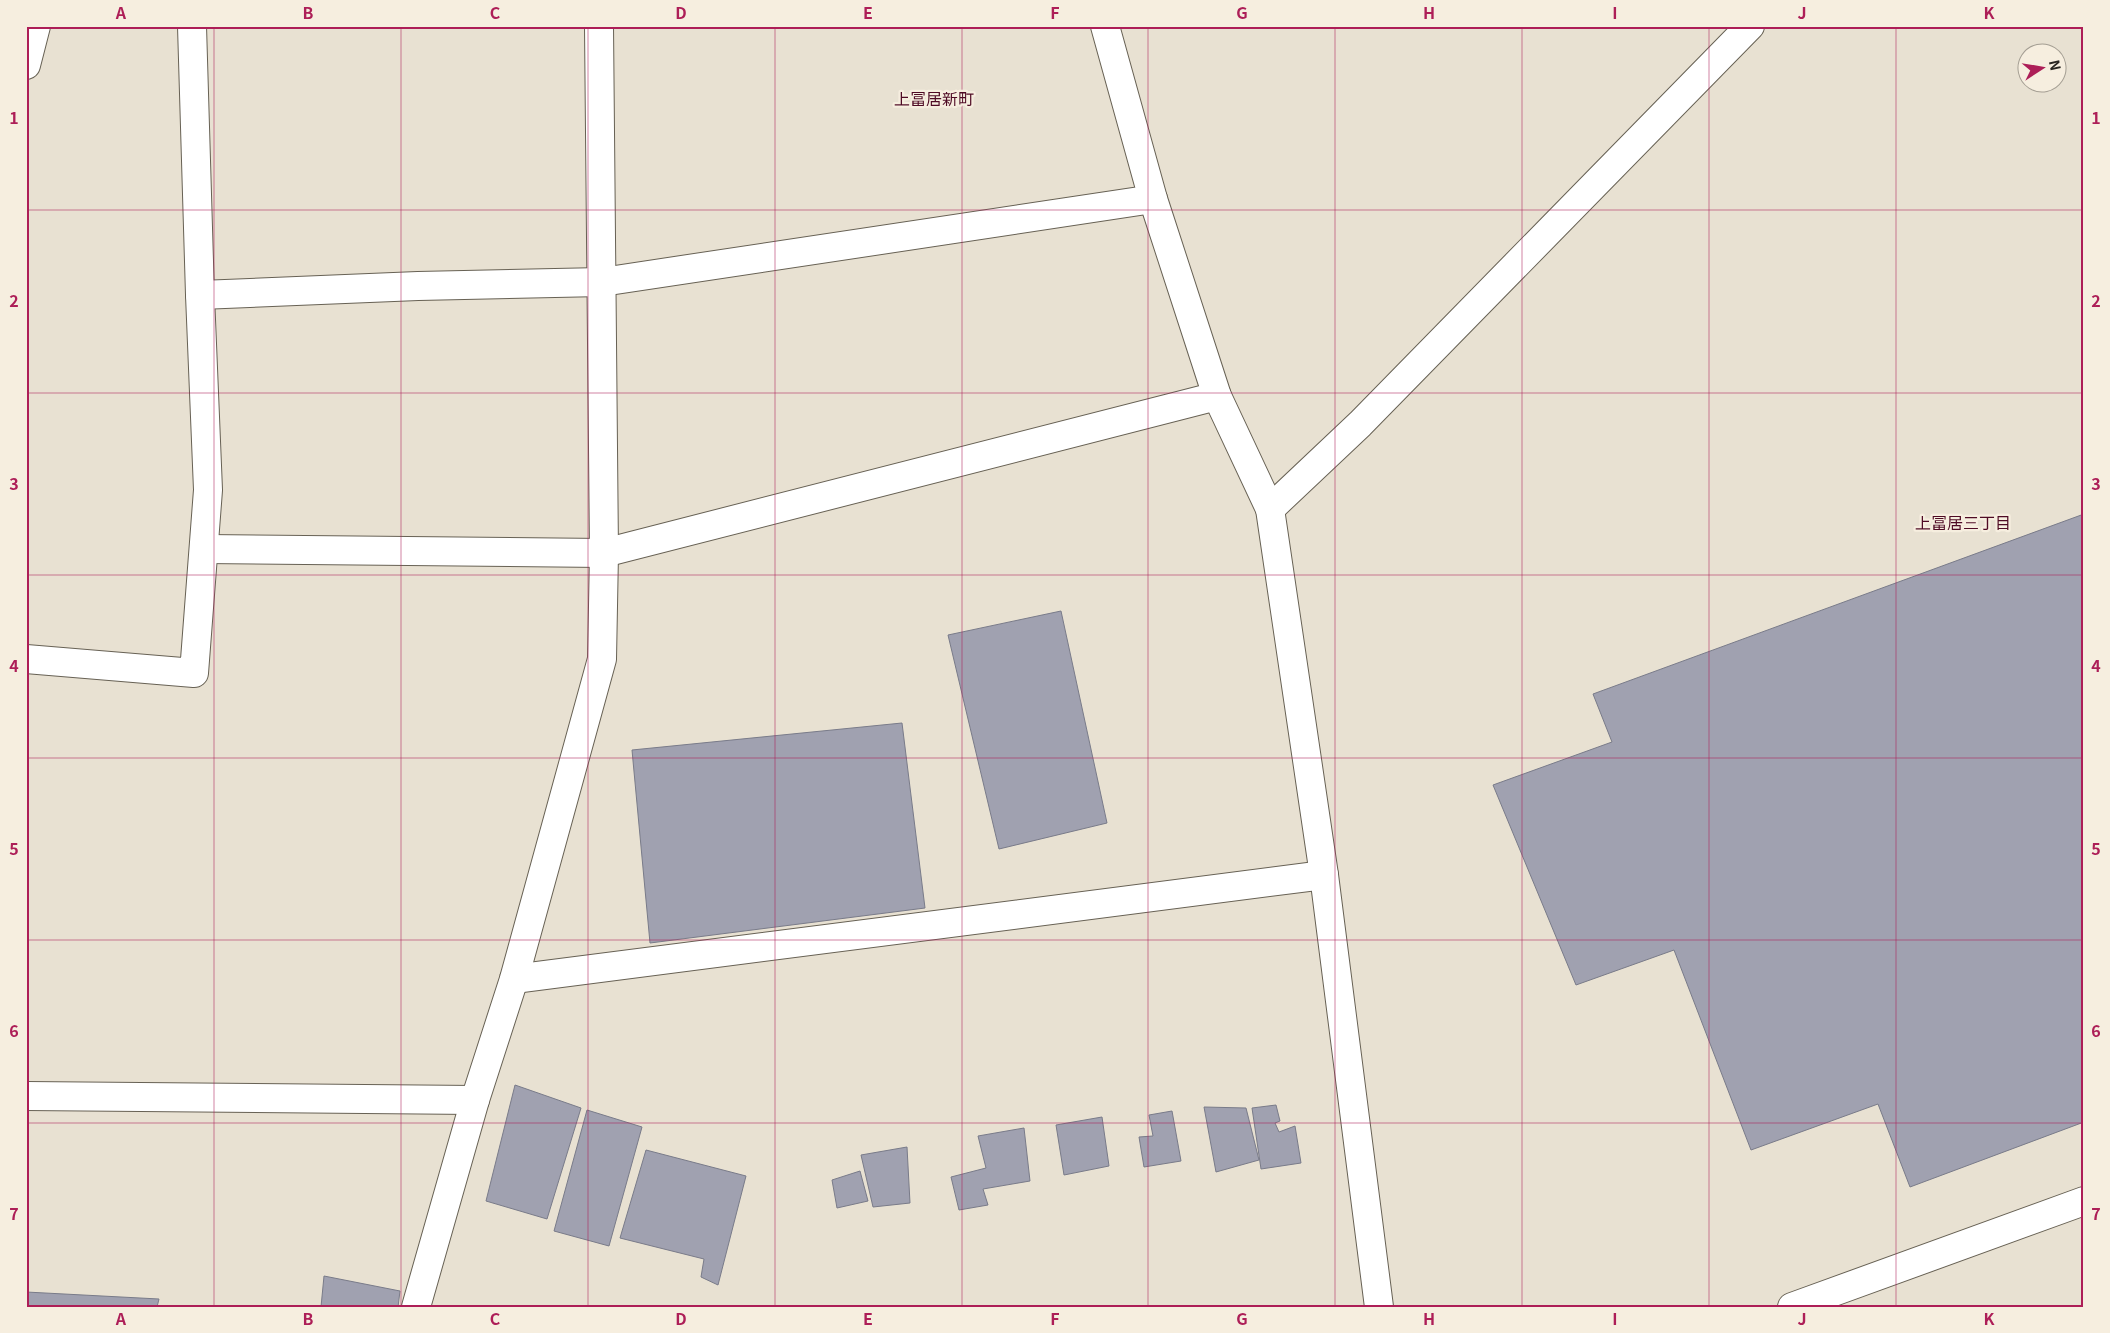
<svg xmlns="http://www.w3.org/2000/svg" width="2110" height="1333" font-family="Georgia,'Noto Sans JP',serif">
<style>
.building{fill:#a0a1b0;stroke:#797b89}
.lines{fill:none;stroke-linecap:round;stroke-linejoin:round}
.minor-casing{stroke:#676154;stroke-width:30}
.tertiary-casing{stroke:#676154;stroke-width:30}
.minor{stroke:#fff;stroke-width:28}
.tertiary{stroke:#fff;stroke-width:28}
.grid{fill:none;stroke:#ad1e57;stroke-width:1;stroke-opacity:0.55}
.labels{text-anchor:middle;stroke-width:4.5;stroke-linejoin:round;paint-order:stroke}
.neighbourhood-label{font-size:16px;fill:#4e0a24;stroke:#f6eedf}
.neatline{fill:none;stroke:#ad1e57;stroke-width:2}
.grid-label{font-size:16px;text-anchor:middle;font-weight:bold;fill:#ad1e57}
</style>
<rect width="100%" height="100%" fill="#e8e1d2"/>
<!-- building -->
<g class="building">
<polygon points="2084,514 2084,1122 1910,1187 1878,1104 1751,1150 1674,950 1576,985 1493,785 1612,742 1593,694"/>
<polygon points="1061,611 1107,823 999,849 948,635"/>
<polygon points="902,723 925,908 650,943 632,750"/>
<polygon points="515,1085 581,1108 547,1219 486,1201"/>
<polygon points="1276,1105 1280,1121 1275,1123 1279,1132 1295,1126 1301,1163 1261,1169 1252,1108"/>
<polygon points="1204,1107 1246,1108 1259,1160 1216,1172"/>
<polygon points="587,1110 642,1127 609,1246 554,1231"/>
<polygon points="1172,1111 1181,1161 1144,1167 1139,1137 1153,1136 1149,1115"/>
<polygon points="1102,1117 1109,1166 1064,1175 1056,1125"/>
<polygon points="1024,1128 1030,1181 983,1189 988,1205 959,1210 951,1177 986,1168 978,1136"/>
<polygon points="907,1147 910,1203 873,1207 861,1155"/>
<polygon points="646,1150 746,1176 718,1285 701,1277 704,1259 620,1238"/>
<polygon points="860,1171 868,1201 837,1208 832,1180"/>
<polygon points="324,1276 400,1291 398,1307 321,1307"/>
<polygon points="26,1292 159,1299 157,1307 26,1307"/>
</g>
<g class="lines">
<defs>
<g id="minor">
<polyline points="1105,26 1153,199 1217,396 1270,509"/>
<polyline points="200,295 418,286 602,282 1153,199"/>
<polyline points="204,549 604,553 1217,396"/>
<polyline points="26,659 194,673 208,490 200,295 192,26"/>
<polyline points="416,1307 475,1100 514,979 602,659 604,553 599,26"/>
<polyline points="1792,1307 2084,1201"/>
</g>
<g id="tertiary">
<polyline points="26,65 36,26"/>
<polyline points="514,979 1324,875"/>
<polyline points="26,1096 475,1100"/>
<polyline points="1379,1307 1324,875 1270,509 1360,424 1750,26"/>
</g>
</defs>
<!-- minor casing -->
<use href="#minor" class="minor-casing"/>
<!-- tertiary casing -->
<use href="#tertiary" class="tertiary-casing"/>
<!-- minor -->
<use href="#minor" class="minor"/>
<!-- tertiary -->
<use href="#tertiary" class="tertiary"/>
</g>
<!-- grid -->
<path class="grid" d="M 214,26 L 214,1307M 401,26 L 401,1307M 588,26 L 588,1307M 775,26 L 775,1307M 962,26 L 962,1307M 1148,26 L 1148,1307M 1335,26 L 1335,1307M 1522,26 L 1522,1307M 1709,26 L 1709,1307M 1896,26 L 1896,1307M 26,210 L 2084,210M 26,393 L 2084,393M 26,575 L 2084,575M 26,758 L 2084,758M 26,940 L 2084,940M 26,1123 L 2084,1123"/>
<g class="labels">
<!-- neighbourhood labels -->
<g class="neighbourhood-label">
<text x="934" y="105">上冨居新町</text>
<text x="1963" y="529">上冨居三丁目</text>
</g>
</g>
<!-- border -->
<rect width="2110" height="1333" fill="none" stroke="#f6eedf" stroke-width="55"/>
<!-- north arrow -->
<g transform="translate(2042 68) rotate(78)"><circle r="24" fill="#f6eedf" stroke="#a49e93"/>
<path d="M0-4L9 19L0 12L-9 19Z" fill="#ad1e57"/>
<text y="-8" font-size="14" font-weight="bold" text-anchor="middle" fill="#282520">N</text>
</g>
<rect x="28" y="28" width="2054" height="1278" class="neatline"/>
<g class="grid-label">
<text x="121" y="19">A</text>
<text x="308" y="19">B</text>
<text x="495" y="19">C</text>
<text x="681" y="19">D</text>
<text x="868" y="19">E</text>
<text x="1055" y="19">F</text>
<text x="1242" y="19">G</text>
<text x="1429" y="19">H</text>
<text x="1615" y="19">I</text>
<text x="1802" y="19">J</text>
<text x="1989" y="19">K</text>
<text x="14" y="124">1</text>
<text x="2096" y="124">1</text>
<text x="14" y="307">2</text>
<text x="2096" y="307">2</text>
<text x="14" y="490">3</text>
<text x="2096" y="490">3</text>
<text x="14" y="672">4</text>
<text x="2096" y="672">4</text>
<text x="14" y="855">5</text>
<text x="2096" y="855">5</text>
<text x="14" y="1037">6</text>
<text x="2096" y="1037">6</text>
<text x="14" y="1220">7</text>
<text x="2096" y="1220">7</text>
<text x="121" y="1325">A</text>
<text x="308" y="1325">B</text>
<text x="495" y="1325">C</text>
<text x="681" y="1325">D</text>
<text x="868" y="1325">E</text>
<text x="1055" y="1325">F</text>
<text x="1242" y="1325">G</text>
<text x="1429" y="1325">H</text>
<text x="1615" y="1325">I</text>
<text x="1802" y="1325">J</text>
<text x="1989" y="1325">K</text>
</g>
</svg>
